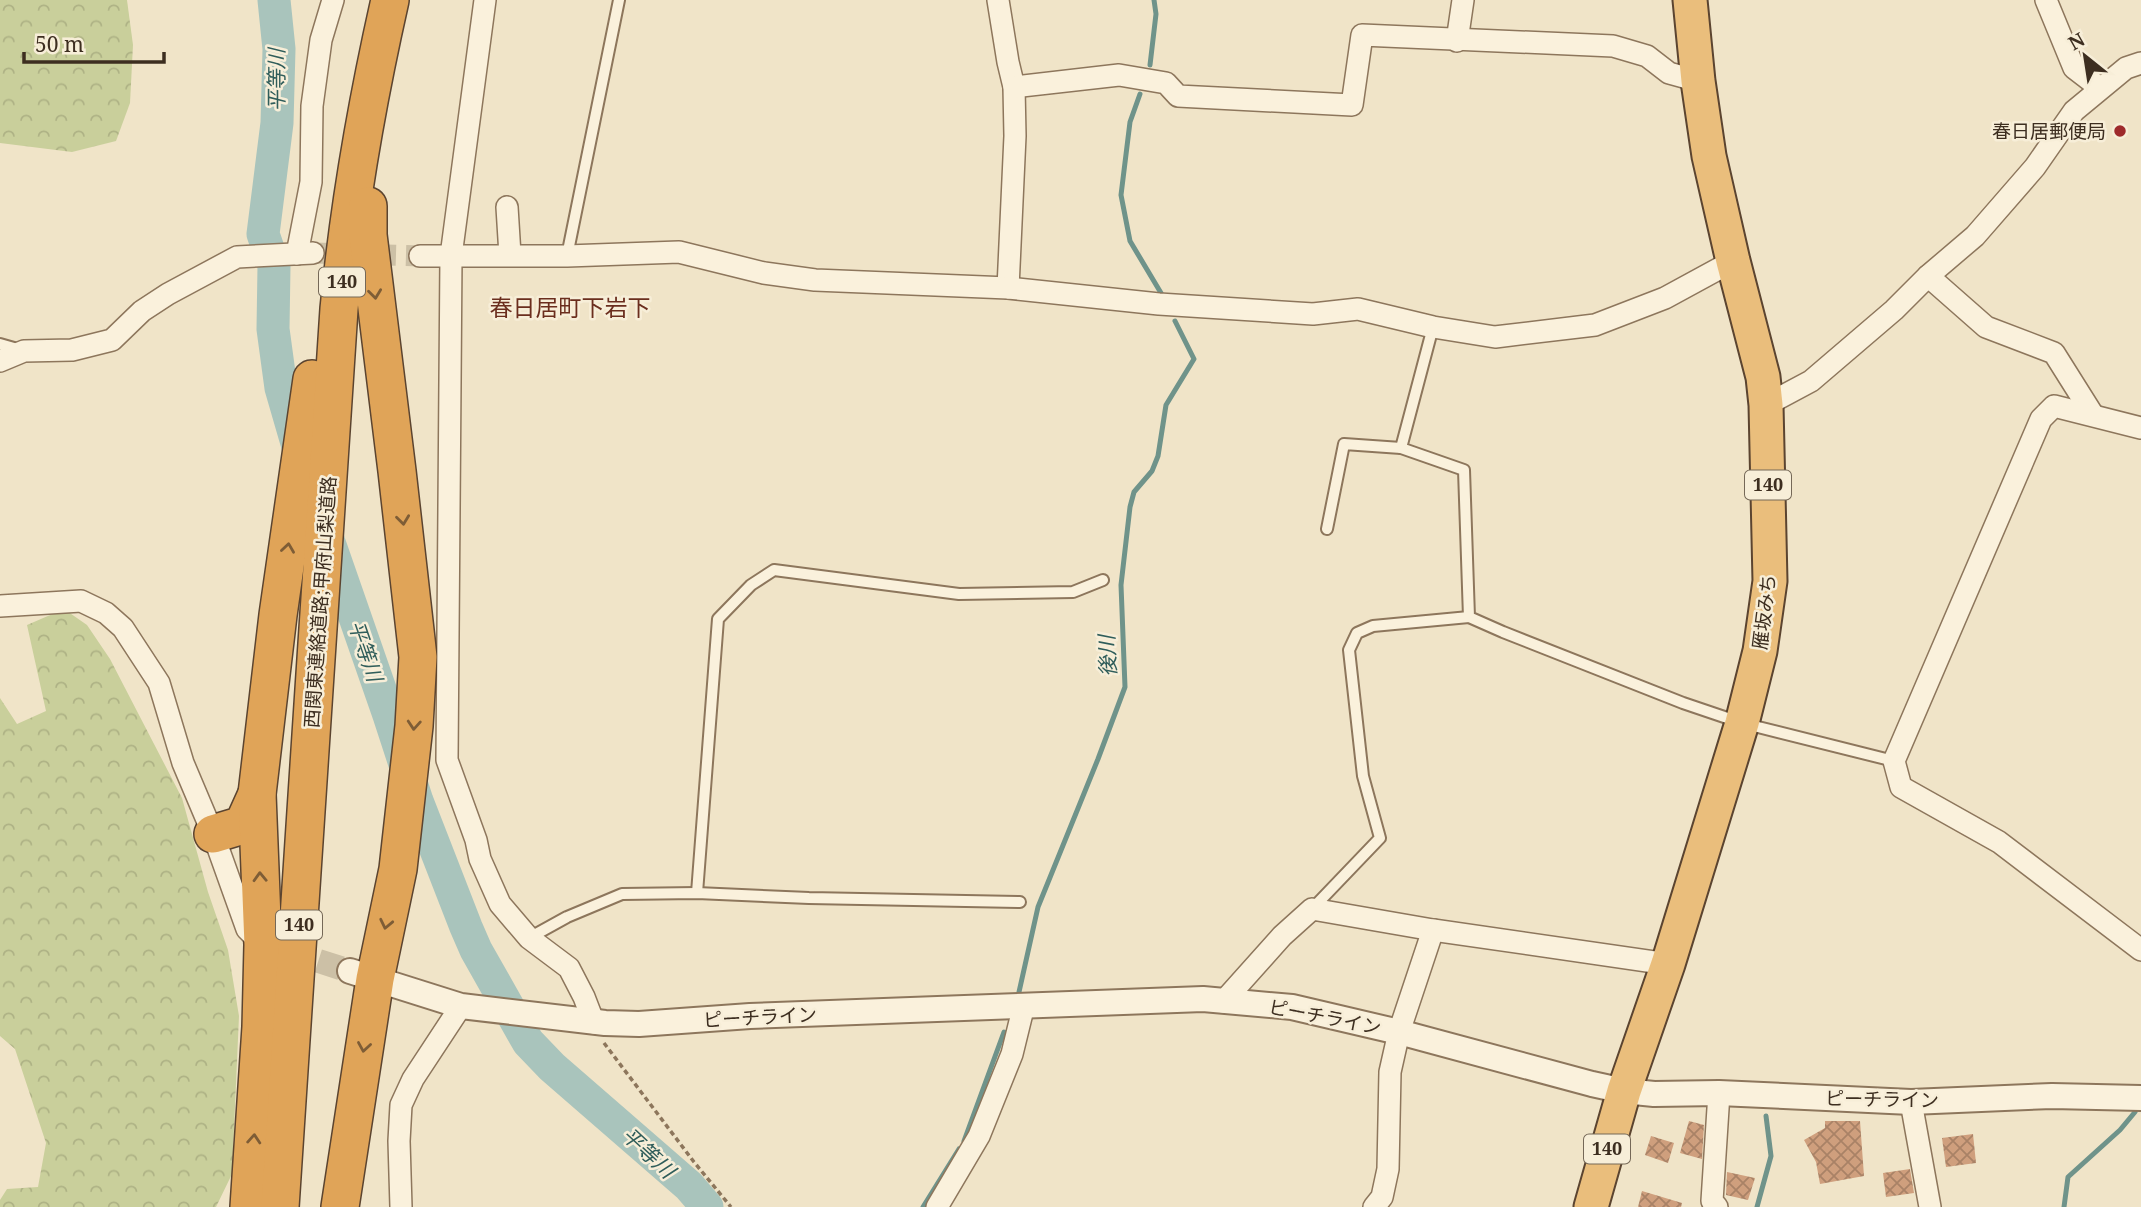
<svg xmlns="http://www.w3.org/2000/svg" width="2141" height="1207" font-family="'Noto Serif','Noto Sans JP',serif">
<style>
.forest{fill:url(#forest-crowns)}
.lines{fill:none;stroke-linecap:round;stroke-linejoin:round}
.stream{stroke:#6f938a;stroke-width:5}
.river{stroke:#a9c4bc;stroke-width:33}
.building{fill:url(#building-cross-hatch)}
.minor-tunnel{stroke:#ccc0a6;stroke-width:21;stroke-dasharray:21 10;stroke-linecap:butt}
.tertiary-tunnel{stroke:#ccc0a6;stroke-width:24;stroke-dasharray:24 12;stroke-linecap:butt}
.service-casing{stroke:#8d765c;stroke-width:14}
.minor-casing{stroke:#8d765c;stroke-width:24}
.tertiary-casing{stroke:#8d765c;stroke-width:28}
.trunk-casing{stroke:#5b4430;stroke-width:37}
.motorway-casing{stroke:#5b4430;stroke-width:40}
.path{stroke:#8d765c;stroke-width:3.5;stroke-dasharray:5 3.5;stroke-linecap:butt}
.service{stroke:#faf1dc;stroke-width:10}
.minor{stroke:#faf1dc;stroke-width:21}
.tertiary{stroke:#faf1dc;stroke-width:24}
.trunk{stroke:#eabe7c;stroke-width:33}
.motorway{stroke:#e0a458;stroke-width:37}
.oneway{stroke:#7e5d36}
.poi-dot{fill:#9e2a2b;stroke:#f7eed8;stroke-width:2.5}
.labels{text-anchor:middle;stroke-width:5;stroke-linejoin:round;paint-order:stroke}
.shield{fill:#f7eed8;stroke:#756857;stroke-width:2}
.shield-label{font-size:18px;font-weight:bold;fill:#3d2e20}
.poi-label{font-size:19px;fill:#3d2e20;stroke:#f7eed8;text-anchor:end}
.street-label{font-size:19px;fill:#3d2e20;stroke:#f7eed8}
.water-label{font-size:21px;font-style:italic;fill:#2f5d5a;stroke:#f7eed8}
.quarter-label{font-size:23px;fill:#6b2e1e;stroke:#f7eed8}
</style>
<defs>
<pattern id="forest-crowns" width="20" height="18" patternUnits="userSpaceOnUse" patternTransform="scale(1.75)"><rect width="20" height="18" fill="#c9cf9b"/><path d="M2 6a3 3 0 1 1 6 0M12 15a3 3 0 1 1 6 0" fill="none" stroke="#aeb285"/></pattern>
<pattern id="building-cross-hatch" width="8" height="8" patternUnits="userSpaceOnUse" patternTransform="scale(1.75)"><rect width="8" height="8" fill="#cf9f7d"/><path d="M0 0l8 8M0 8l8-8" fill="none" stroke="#a98266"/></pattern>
</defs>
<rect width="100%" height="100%" fill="#f0e4c8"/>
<!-- forest -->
<g class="forest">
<polygon points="0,0 127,0 133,45 130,103 116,141 72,152 0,143"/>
<polygon points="64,609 87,625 110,659 182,798 208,892 228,950 239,1016 232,1174 216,1207 0,1207 0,1200 7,1189 38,1187 46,1143 15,1049 0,1036 0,698 17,724 46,711 27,625"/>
</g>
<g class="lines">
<!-- stream -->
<g class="stream">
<polyline points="1150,65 1156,14 1154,0"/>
<polyline points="1140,94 1130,122 1121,195 1130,241 1161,293"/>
<polyline points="1019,992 1038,907 1098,759 1125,687 1121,585 1130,507 1134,492 1152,471 1158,456 1166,405 1194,359 1175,321"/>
<polyline points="964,1141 1004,1032"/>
<polyline points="923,1207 959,1149"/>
<polyline points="1757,1207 1771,1156 1766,1116"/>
<polyline points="2064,1207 2068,1177 2120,1130 2135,1112"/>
</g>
<!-- river -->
<g class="river">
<polyline points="274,0 279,49 277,123 263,234 274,266 273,329 281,388 301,457"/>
<polyline points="325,531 389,715 417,801 466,927 476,950 528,1042 552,1067 689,1186 707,1207"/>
</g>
</g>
<!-- building -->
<g class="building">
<polygon points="1689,1121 1704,1125 1702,1159 1680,1153"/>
<polygon points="1825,1121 1860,1121 1864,1176 1820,1184 1816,1162 1804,1140 1825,1128"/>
<polygon points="1973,1134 1976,1163 1946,1167 1942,1138"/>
<polygon points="1651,1136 1674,1143 1668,1163 1645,1155"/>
<polygon points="1910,1169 1914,1193 1886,1197 1883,1173"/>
<polygon points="1727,1172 1755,1178 1748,1200 1726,1195"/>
<polygon points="1642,1191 1682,1203 1681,1207 1638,1207"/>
</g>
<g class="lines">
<!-- minor-tunnel -->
<polyline class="minor-tunnel" points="313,253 420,256"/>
<!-- tertiary-tunnel -->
<polyline class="tertiary-tunnel" points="284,950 350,971"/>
<defs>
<g id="service">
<polyline points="567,256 619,0"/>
<polyline points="1433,327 1401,448 1464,470 1469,617 1503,632 1683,703 1742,723 1894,761"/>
<polyline points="0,344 21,350"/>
<polyline points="1327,529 1344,444 1401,448"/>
<polyline points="697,893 718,619 751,585 774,570 959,594 1073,592 1103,580"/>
<polyline points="1312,909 1380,838 1363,776 1349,650 1357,633 1373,626 1469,617"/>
<polyline points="529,938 567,917 622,894 697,893 809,898 1020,902"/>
</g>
<g id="minor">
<polyline points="485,0 451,256 447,760 476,840 480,859 500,904 529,938 569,968 584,997 594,1023"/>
<polyline points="998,0 1008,62 1014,87 1015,136 1008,288"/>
<polyline points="2046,0 2074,68 2100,88"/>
<polyline points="1457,41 1463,0"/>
<polyline points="1014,87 1119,75 1166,83 1178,96 1352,105 1362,35 1613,46 1647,56 1669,73 1698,81"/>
<polyline points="507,207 510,255"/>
<polyline points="297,254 311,182 312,106 321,40 333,0"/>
<polyline points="420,256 567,256 679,252 764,273 815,280 1008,288 1159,304 1313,314 1358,309 1433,327 1495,337 1595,325 1665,298 1733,261"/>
<polyline points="1928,276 1986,327 2054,353 2093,415"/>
<polyline points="0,361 24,351 72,350 112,340 142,311 168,294 237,257 313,253"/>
<polyline points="1766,405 1811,381 1894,310 1928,276 1975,236 2035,167 2074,111 2126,68 2141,63"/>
<polyline points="2141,428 2054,406 2041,419 1894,761 1901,787 1999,842 2141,950"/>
<polyline points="0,606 81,601 106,613 123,628 159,683 183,763 213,834 247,929 259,941"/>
<polyline points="1223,1002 1282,936 1312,909 1433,930 1668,964"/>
<polyline points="1911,1102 1930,1207"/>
<polyline points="401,1207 399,1141 401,1105 413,1079 461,1006"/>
<polyline points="937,1207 979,1136 1012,1054 1024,1005"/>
<polyline points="1374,1207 1382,1197 1388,1169 1390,1072 1399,1032 1433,930"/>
<polyline points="1717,1207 1712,1201 1719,1093"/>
</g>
<polyline id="tertiary" points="350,971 461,1006 605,1023 639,1024 750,1016 1203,999 1292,1007 1399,1032 1592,1084 1624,1091 1654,1094 1719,1093 1911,1102 2052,1096 2141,1098"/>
<polyline id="trunk" points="1591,1207 1624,1091 1668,964 1742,723 1760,651 1770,581 1766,405 1763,377 1733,261 1709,156 1698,81 1690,0"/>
<g id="motorway">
<polyline points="213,834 243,825 257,794"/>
<polyline points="249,1207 261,1027 263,945 257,794 278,615 312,379"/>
<path d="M 280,1207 L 339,309 C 349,205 367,102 390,0"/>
<polyline points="340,1207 375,979 398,869 414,726 418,657 397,471 368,235 368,206"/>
</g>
</defs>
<!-- service casing -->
<use href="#service" class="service-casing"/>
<!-- minor casing -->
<use href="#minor" class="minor-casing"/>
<!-- tertiary casing -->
<use href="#tertiary" class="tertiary-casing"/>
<!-- trunk casing -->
<use href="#trunk" class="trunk-casing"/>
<!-- motorway casing -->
<use href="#motorway" class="motorway-casing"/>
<!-- path -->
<polyline class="path" points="604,1043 694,1162 731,1207"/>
<!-- service -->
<use href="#service" class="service"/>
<!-- minor -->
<use href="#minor" class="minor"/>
<!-- tertiary -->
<use href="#tertiary" class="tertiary"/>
<!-- trunk -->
<use href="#trunk" class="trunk"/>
<!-- motorway -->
<use href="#motorway" class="motorway"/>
</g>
<!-- one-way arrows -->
<defs><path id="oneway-chevron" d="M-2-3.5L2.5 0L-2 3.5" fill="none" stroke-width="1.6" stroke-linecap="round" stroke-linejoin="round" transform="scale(1.75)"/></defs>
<g class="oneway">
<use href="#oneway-chevron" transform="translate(375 294) rotate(83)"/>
<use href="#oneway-chevron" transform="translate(403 520) rotate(83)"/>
<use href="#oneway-chevron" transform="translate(288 548) rotate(-82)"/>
<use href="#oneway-chevron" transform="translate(414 725) rotate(94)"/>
<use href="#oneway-chevron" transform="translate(260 877) rotate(-92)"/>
<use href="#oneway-chevron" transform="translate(386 924) rotate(102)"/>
<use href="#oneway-chevron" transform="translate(364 1047) rotate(99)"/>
<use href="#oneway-chevron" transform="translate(254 1139) rotate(-86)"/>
</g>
<!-- markers -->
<circle class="poi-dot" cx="2120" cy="131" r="7"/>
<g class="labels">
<!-- shield labels -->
<g class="shield">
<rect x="319" y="267.5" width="46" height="29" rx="5"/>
<rect x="1745" y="470.5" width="46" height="29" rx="5"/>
<rect x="276" y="910.5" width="46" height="29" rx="5"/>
<rect x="1584" y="1134.5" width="46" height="29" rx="5"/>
</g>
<g class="shield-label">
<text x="342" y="288">140</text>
<text x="1768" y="491">140</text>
<text x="299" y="931">140</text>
<text x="1607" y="1155">140</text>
</g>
<!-- poi labels -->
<g class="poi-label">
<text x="2106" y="138">春日居郵便局</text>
</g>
<!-- street labels -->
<g class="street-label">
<text transform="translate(320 602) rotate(-86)" y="7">西関東連絡道路;甲府山梨道路</text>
<text transform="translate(1764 612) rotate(-83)" y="7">雁坂みち</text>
<text transform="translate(760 1017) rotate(-3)" y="7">ピーチライン</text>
<text transform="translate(1325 1017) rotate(11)" y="7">ピーチライン</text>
<text transform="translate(1882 1099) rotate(1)" y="7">ピーチライン</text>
</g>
<!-- water labels -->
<g class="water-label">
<text transform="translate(277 80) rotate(-90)" y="7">平等川</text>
<text transform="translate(365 651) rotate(71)" y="7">平等川</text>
<text transform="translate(1108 656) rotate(-93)" y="7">後川</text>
<text transform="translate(648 1153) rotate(43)" y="7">平等川</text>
</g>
<!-- quarter labels -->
<g class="quarter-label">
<text x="570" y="316">春日居町下岩下</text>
</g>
</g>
<!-- north arrow -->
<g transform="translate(2085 56) rotate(330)" stroke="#f7eed8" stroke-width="5" paint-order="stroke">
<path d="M0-5L12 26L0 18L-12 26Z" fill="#3d2e20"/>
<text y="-10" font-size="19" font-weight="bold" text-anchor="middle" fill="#3d2e20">N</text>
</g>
<!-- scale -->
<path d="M24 52v10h140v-10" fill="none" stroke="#3d2e20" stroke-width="3.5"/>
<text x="35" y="52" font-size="21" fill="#3d2e20" stroke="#f7eed8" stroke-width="5" paint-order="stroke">50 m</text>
</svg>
